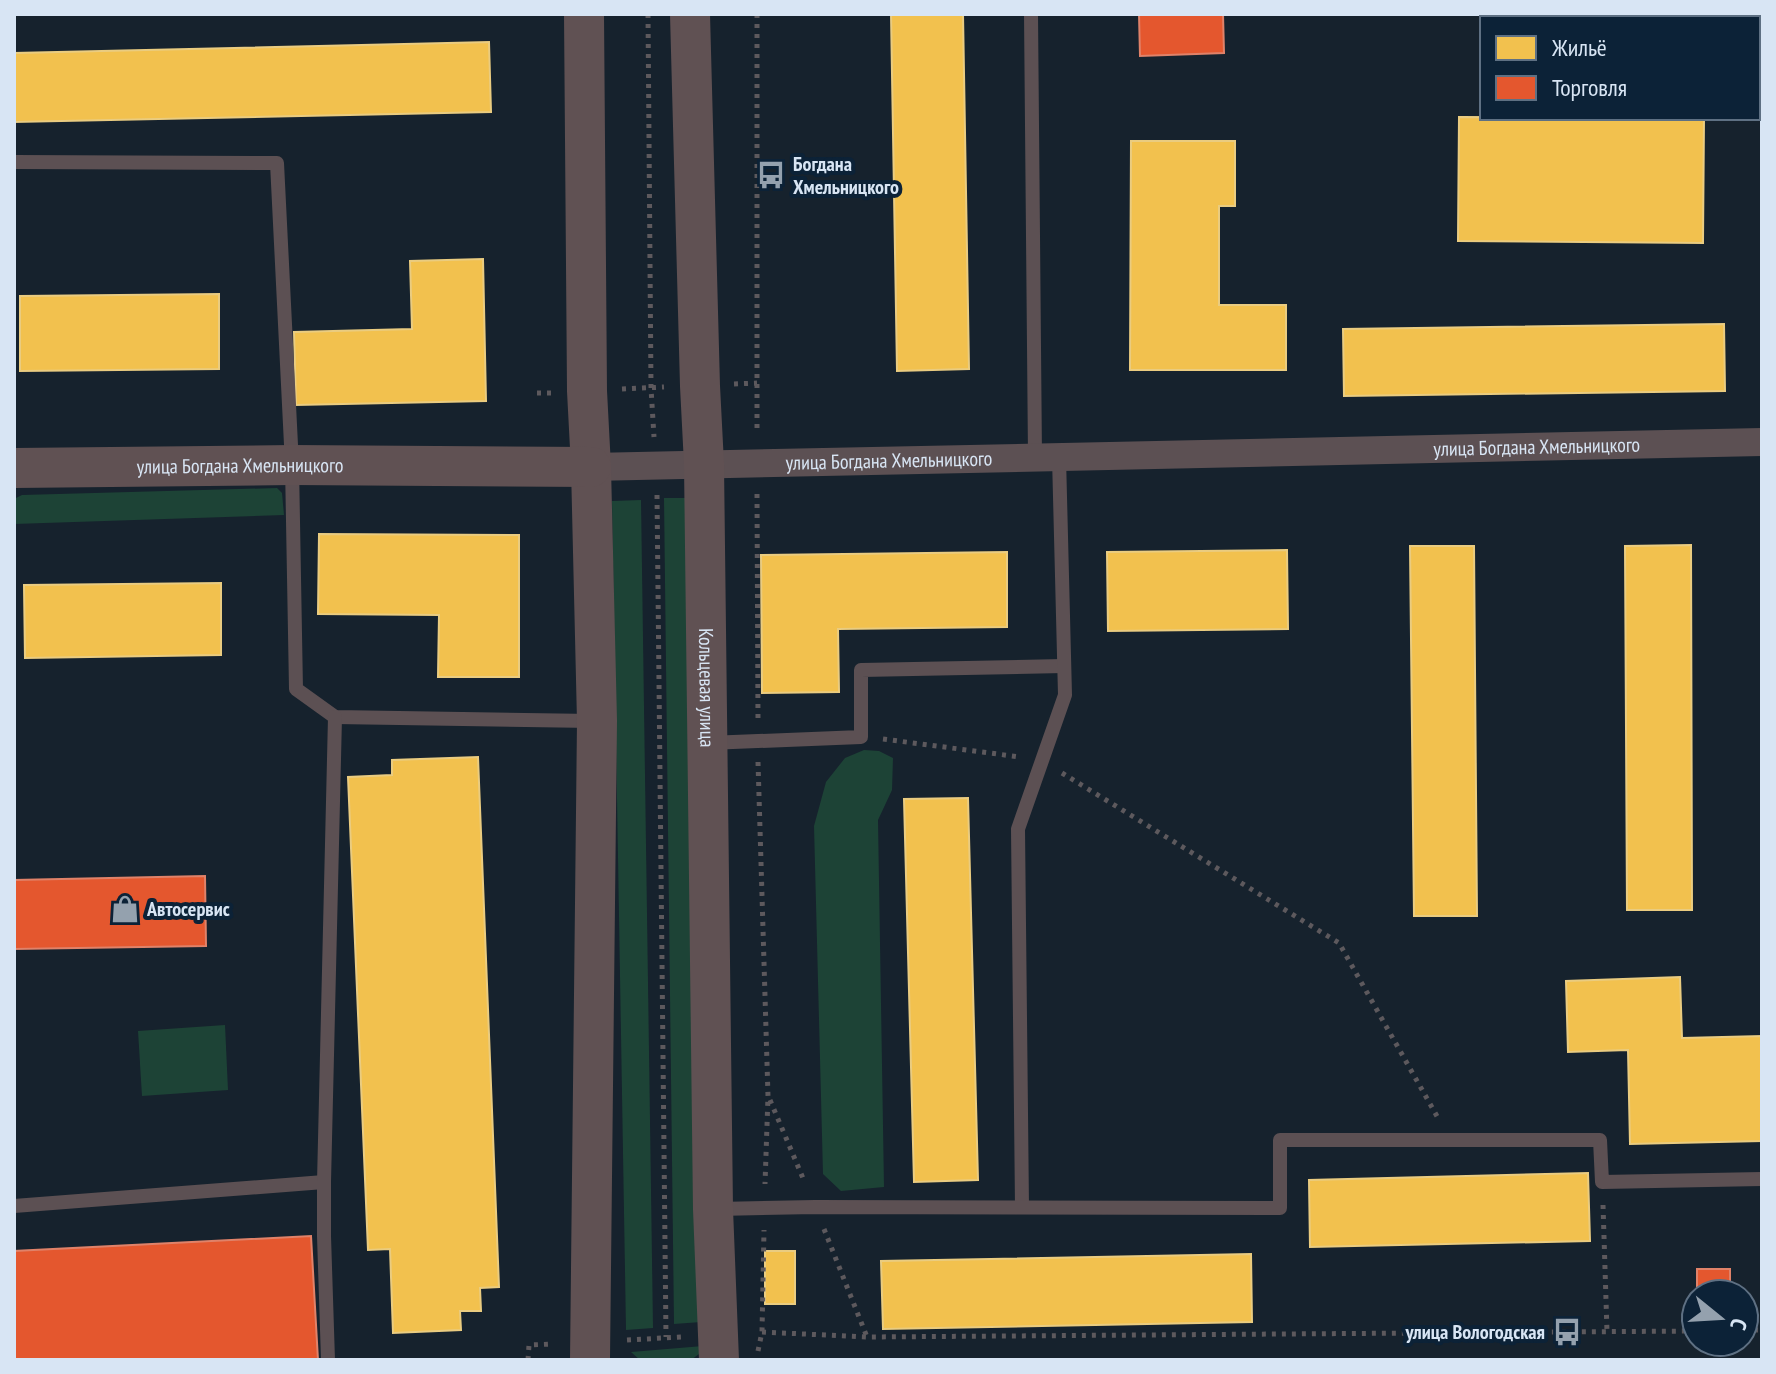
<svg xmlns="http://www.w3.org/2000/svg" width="1776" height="1374" font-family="'PT Sans Narrow',sans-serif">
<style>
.green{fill:#1d4336}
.homes{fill:#f2c14e;stroke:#eacc80;stroke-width:2}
.shops{fill:#e4572e;stroke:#e08269;stroke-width:2}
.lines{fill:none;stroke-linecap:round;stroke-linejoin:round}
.path{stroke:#5d595d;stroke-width:5;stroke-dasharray:4 6;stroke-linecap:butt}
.lane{stroke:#5c5053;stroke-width:14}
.street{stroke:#5c5053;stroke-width:28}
.secondary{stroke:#605153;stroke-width:40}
.labels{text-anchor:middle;stroke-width:8;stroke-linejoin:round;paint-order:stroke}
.poi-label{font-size:20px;font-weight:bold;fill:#d8e5f4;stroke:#0c2237;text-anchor:start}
.street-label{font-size:20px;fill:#d8e5f4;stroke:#0c2237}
</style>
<rect width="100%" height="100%" fill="#16222d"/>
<!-- green -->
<g class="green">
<polygon points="277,488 282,493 284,515 14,524 14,499 22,495"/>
<polygon points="664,498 687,498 701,1322 674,1324"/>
<polygon points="641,500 653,1328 626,1330 612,501"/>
<polygon points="864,750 879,751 893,758 892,790 878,820 884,1187 841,1191 823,1174 814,826 826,782 845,758"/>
<polygon points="225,1025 228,1090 142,1096 138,1031"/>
<polygon points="703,1346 699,1354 691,1360 640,1360 631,1352"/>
</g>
<!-- homes -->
<g class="homes">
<polygon points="891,14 963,14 969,369 897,371"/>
<rect x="1648" y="14" width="74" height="4"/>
<polygon points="489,42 491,112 14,122 14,53"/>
<polygon points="1459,117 1704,118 1703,243 1458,241"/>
<polygon points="1131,141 1235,141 1235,206 1219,206 1219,305 1286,305 1286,370 1130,370"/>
<polygon points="483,259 486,401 296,405 294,332 412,329 410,261"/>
<polygon points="219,294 219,369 20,371 20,296"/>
<polygon points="1724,324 1725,391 1344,396 1343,329"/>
<polygon points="319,534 519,535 519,677 438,677 439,615 318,614"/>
<polygon points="1691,545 1692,910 1627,910 1625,546"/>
<polygon points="1410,546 1474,546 1477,916 1414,916"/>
<polygon points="1287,550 1288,629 1108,631 1107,552"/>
<polygon points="1007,552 1007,627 838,629 839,692 762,693 761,555"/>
<polygon points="221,583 221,655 25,658 24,585"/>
<polygon points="478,757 499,1287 480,1288 481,1311 460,1311 461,1330 393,1333 390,1249 368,1250 348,777 392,775 392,760"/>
<polygon points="968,798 978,1180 914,1182 904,799"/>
<polygon points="1680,977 1682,1038 1762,1036 1762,1141 1630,1144 1628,1050 1568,1052 1566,981"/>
<polygon points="1588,1173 1590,1241 1310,1247 1309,1180"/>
<rect x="765" y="1251" width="30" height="53"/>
<polygon points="1251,1254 1252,1322 883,1329 881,1261"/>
</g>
<!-- shops -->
<g class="shops">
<polygon points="1139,14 1223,14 1224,53 1140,56"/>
<polygon points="205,876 206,946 14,949 14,880"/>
<polygon points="311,1236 318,1360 14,1360 14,1251"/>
<rect x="1697" y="1269" width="33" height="25"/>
</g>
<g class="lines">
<!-- path -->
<g class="path">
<polyline points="648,14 651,388 654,437"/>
<polyline points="757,14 757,432"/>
<polyline points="734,384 757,383"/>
<polyline points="622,389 664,387"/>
<polyline points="537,393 552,393"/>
<polyline points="757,494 758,720"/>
<polyline points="657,495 666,1337"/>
<polyline points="883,739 1020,757"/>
<polyline points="758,762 768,1096 765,1184"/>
<polyline points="1062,773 1339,943 1438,1118"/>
<polyline points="770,1100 805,1183"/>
<polyline points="1603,1205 1607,1332"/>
<polyline points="824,1229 867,1337"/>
<polyline points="1744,1330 1762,1330"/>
<polyline points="762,1332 867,1337 1696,1331"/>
<polyline points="627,1340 681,1337"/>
<polyline points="758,1351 762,1332 764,1230"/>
<polyline points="528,1360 529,1345 553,1344"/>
</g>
<!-- lane -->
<g class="lane">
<polyline points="1031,14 1035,457"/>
<polyline points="14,162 277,163 292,465 296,689 335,717 593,721"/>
<polyline points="708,743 861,737 861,670 1064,666"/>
<polyline points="14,1206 324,1182"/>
<polyline points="1022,1207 1018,829 1065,695 1059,457"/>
<polyline points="717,1209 815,1207 1280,1208 1280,1140 1600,1140 1602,1182 1762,1179"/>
<polyline points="328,1360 324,1236 324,1182 335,717"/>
</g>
<!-- street -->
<path class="street" id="s1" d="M 591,467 L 1762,442"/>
<!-- secondary -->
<g class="secondary">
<polyline points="584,14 587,391 591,467 597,721 590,1360"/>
<path id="s2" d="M 690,14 L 700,386 L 704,464 L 713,1209 L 719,1360"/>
<path id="s3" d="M 14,468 L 292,465 L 591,467"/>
</g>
</g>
<!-- icons -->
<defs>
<symbol id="bus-bare" viewBox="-9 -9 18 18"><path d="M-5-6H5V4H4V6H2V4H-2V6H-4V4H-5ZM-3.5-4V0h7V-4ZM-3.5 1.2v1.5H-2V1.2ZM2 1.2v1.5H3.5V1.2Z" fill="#94a1ae" stroke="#0c2237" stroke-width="2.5" paint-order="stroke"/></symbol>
<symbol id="shop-bare" viewBox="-9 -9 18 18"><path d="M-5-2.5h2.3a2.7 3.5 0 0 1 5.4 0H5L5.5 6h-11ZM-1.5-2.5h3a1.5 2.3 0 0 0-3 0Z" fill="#94a1ae" stroke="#0c2237" stroke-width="2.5" paint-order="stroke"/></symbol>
</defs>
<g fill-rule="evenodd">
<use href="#bus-bare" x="751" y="155" width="40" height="40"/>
<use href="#shop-bare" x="105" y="889" width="40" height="40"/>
<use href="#bus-bare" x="1547" y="1312" width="40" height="40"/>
</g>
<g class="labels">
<!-- poi labels -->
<g class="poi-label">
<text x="793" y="171">Богдана<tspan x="793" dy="23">Хмельницкого</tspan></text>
<text x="147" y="916">Автосервис</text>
<text x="1545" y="1339" text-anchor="end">улица Вологодская</text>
</g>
<!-- street labels -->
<g class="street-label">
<text dy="7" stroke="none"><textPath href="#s1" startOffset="946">улица Богдана Хмельницкого</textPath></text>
<text dy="7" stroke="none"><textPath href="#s1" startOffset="298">улица Богдана Хмельницкого</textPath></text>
<text dy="7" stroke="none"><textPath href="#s3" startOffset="226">улица Богдана Хмельницкого</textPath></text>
<text dy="7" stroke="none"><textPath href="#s2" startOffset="674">Кольцевая улица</textPath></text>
</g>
</g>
<!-- border -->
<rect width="1776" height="1374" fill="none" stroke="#d8e5f4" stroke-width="32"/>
<!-- legend -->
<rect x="1480" y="16" width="280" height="104" fill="#0c2237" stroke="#5e7083" stroke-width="2"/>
<rect x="1496" y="36" width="40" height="24" fill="#f2c14e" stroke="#5e7083" stroke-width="2"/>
<text x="1552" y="56" font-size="24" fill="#d8e5f4">Жильё</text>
<rect x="1496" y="76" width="40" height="24" fill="#e4572e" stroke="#5e7083" stroke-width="2"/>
<text x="1552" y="96" font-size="24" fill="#d8e5f4">Торговля</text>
<!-- north arrow -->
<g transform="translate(1720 1318) rotate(108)"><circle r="38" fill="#0c2237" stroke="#5e7083" stroke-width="2"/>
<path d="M0-6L14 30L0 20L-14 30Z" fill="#94a1ae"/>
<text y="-12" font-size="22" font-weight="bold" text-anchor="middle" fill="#d8e5f4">С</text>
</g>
</svg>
